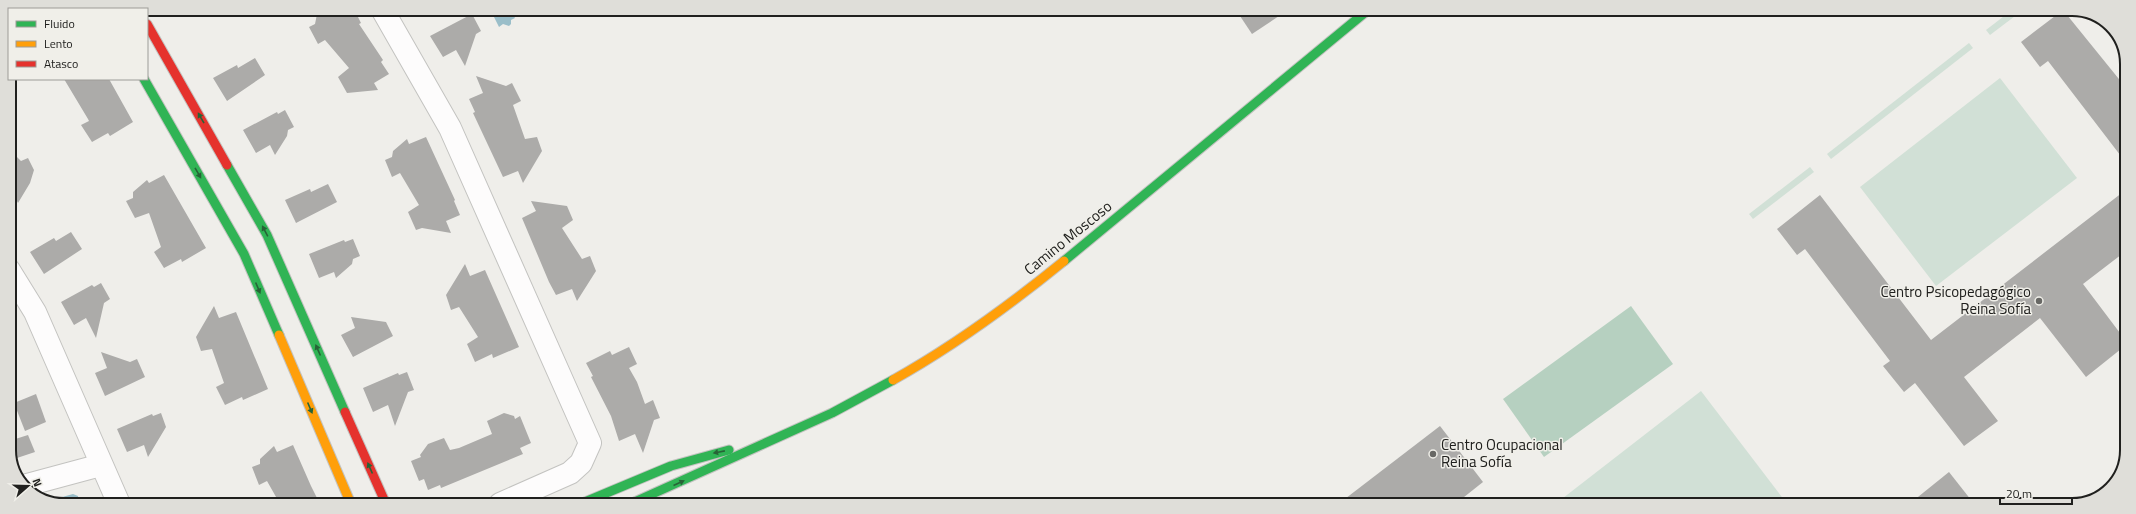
<svg xmlns="http://www.w3.org/2000/svg" width="2136" height="514" font-family="'Titillium Web',sans-serif">
<style>
.green{fill:#d1e0d6}
.forest{fill:#b6d0c0}
.water{fill:#9abec9}
.building{fill:#acaba9}
.lines{fill:none;stroke-linecap:round;stroke-linejoin:round}
.street-casing{stroke:#c3c3c0;stroke-width:24}
.fast-casing{stroke:#c3c3c0;stroke-width:11}
.slow-casing{stroke:#c3c3c0;stroke-width:11}
.jam-casing{stroke:#c3c3c0;stroke-width:11}
.street{stroke:#fdfcfc;stroke-width:22}
.fast{stroke:#30b455;stroke-width:9}
.slow{stroke:#ff9f0a;stroke-width:9}
.jam{stroke:#e5322d;stroke-width:9}
.oneway{fill:#276337}
.poi-dot{fill:#686865;stroke:#f0efe9;stroke-width:1.5}
.labels{text-anchor:middle;stroke-width:3;stroke-linejoin:round;paint-order:stroke}
.street-label{font-size:15px;fill:#20201e;stroke:#f0efe9}
.poi-label{font-size:15px;fill:#20201e;stroke:#f0efe9;text-anchor:end}
.rim{fill:none;stroke:#20201e;stroke-width:2}
</style>
<rect width="100%" height="100%" fill="#efeeea"/>
<!-- green -->
<g class="green">
<polygon points="2012,10 2023,10 1990,35 1986,30"/>
<polygon points="1969,43 1973,48 1831,159 1827,154"/>
<polygon points="2000,78 2077,178 1936,286 1860,187"/>
<polygon points="1810,167 1814,172 1753,219 1749,214"/>
<polygon points="1701,391 1788,505 1554,505"/>
</g>
<!-- forest -->
<polygon class="forest" points="1631,306 1673,364 1544,457 1503,399"/>
<!-- water -->
<g class="water">
<polygon points="490,9 510,9 515,18 511,20 511,24 509,26 503,24 499,27"/>
<polygon points="73,494 78,496 79,504 53,504 55,499"/>
</g>
<!-- building -->
<g class="building">
<polygon points="318,9 354,9 361,23 359,24 383,60 381,62 389,74 374,83 378,90 347,93 338,77 349,68 325,40 318,44 309,27 315,24"/>
<polygon points="1236,10 1288,10 1252,34"/>
<polygon points="2063,10 2127,89 2127,164 2048,61 2040,67 2021,42"/>
<polygon points="472,14 481,31 476,34 465,66 456,50 443,57 430,36"/>
<polygon points="255,58 265,75 227,101 213,78 237,65 238,68"/>
<polygon points="476,76 506,86 512,83 521,101 513,105 525,139 537,137 542,151 523,183 518,171 503,177 473,113 475,112 469,99 483,93"/>
<polygon points="64,79 109,79 133,122 110,136 108,133 92,142 81,125 89,121 88,119"/>
<polygon points="285,110 294,127 288,130 287,136 275,155 270,145 256,153 243,130 277,112 278,114"/>
<polygon points="426,137 455,200 454,201 460,215 446,221 451,233 422,228 416,230 408,212 419,205 400,173 392,177 385,160 392,157 393,151 407,139 409,144"/>
<polygon points="9,149 21,161 28,158 34,170 30,183 18,203 9,186"/>
<polygon points="164,175 206,248 182,262 181,259 164,268 154,252 161,247 149,213 135,218 126,201 133,198 133,192 147,180 149,183"/>
<polygon points="328,184 337,202 296,223 285,200 310,189 311,192"/>
<polygon points="2127,189 2126,251 2083,284 2126,341 2126,345 2086,377 2040,318 1964,377 1998,421 1964,446 1915,383 1904,392 1883,366 1890,361 1805,249 1797,255 1777,229 1820,195 1931,340"/>
<polygon points="531,201 567,206 573,220 562,228 582,259 590,256 596,271 577,301 572,289 556,295 549,282 522,218 536,211"/>
<polygon points="71,232 82,249 44,274 30,252 54,238 56,241"/>
<polygon points="353,239 360,256 353,259 352,264 336,278 334,272 319,278 309,254 344,240 345,242"/>
<polygon points="465,264 470,276 485,270 519,347 493,358 492,354 475,362 467,344 478,337 459,307 451,310 446,295"/>
<polygon points="101,283 110,299 104,303 96,338 86,318 74,325 61,302 92,285 94,287"/>
<polygon points="214,306 219,318 236,312 268,389 243,400 242,397 225,405 216,387 224,383 212,349 201,351 196,337"/>
<polygon points="351,317 386,322 393,336 353,357 341,335 355,328"/>
<polygon points="629,347 637,364 629,368 637,382 645,404 653,400 660,418 654,420 643,453 635,434 619,441 611,416 591,377 593,376 586,363 610,351 612,355"/>
<polygon points="101,352 130,362 137,359 145,377 105,396 95,373 107,368"/>
<polygon points="407,372 414,390 408,392 395,426 388,405 373,412 363,388 398,373 399,375"/>
<polygon points="36,394 46,422 25,431 14,403"/>
<polygon points="161,413 166,427 148,457 144,445 127,452 117,429 152,414 153,416"/>
<polygon points="504,413 514,416 515,419 520,416 531,443 520,448 523,454 441,488 440,485 428,490 424,479 419,481 411,461 421,457 420,455 428,444 444,438 450,450 459,448 492,434 487,421"/>
<polygon points="1440,426 1483,482 1454,505 1337,505"/>
<polygon points="28,435 35,452 11,460 9,441"/>
<polygon points="293,445 311,486 320,504 280,504 267,481 259,485 252,467 260,464 260,459 274,446 277,452"/>
<polygon points="1949,472 1975,505 1908,505"/>
</g>
<g class="lines">
<defs>
<g id="street">
<polyline points="382,9 450,128 590,443 581,463 570,473 500,504"/>
<polyline points="9,270 35,312 119,504"/>
<polyline points="23,486 101,465"/>
</g>
<g id="fast">
<polyline points="144,79 244,254 279,335"/>
<polyline points="227,165 267,235 345,412"/>
<polyline points="1064,261 1368,10"/>
<polyline points="580,504 671,466 729,450"/>
<polyline points="630,504 832,413 893,380"/>
</g>
<g id="slow">
<polyline points="279,335 351,504"/>
<path d="M 893,380 C 954,346 1010,305 1064,261"/>
</g>
<g id="jam">
<polyline points="147,24 227,165"/>
<polyline points="345,412 386,504"/>
</g>
</defs>
<!-- street casing -->
<use href="#street" class="street-casing"/>
<!-- fast casing -->
<use href="#fast" class="fast-casing"/>
<!-- slow casing -->
<use href="#slow" class="slow-casing"/>
<!-- jam casing -->
<use href="#jam" class="jam-casing"/>
<!-- street -->
<use href="#street" class="street"/>
<!-- fast -->
<use href="#fast" class="fast"/>
<!-- slow -->
<use href="#slow" class="slow"/>
<!-- jam -->
<use href="#jam" class="jam"/>
</g>
<!-- one-way arrows -->
<defs><path id="oneway-solid" d="M-6-.8H1V-3.2L6.5 0L1 3.2V.8H-6Z"/></defs>
<g class="oneway">
<use href="#oneway-solid" transform="translate(201 118) rotate(-120)"/>
<use href="#oneway-solid" transform="translate(198 173) rotate(60)"/>
<use href="#oneway-solid" transform="translate(265 231) rotate(-118)"/>
<use href="#oneway-solid" transform="translate(258 288) rotate(67)"/>
<use href="#oneway-solid" transform="translate(318 350) rotate(-114)"/>
<use href="#oneway-solid" transform="translate(310 408) rotate(67)"/>
<use href="#oneway-solid" transform="translate(719 452) rotate(169)"/>
<use href="#oneway-solid" transform="translate(370 468) rotate(-114)"/>
<use href="#oneway-solid" transform="translate(679 483) rotate(-24)"/>
</g>
<!-- markers -->
<g class="poi-dot">
<circle cx="2039" cy="301" r="4"/>
<circle cx="1433" cy="454" r="4"/>
</g>
<g class="labels">
<!-- street labels -->
<g class="street-label">
<text transform="translate(1068 238) rotate(-39)" y="5">Camino Moscoso</text>
</g>
<!-- poi labels -->
<g class="poi-label">
<text x="2031" y="297">Centro Psicopedagógico<tspan x="2031" dy="17">Reina Sofía</tspan></text>
<text x="1441" y="450" text-anchor="start">Centro Ocupacional<tspan x="1441" dy="17">Reina Sofía</tspan></text>
</g>
</g>
<!-- crop -->
<path d="M0 0H2136V514H0ZM64 16H2072A48 48 0 0 1 2120 64V450A48 48 0 0 1 2072 498H64A48 48 0 0 1 16 450V64A48 48 0 0 1 64 16Z" fill="#dfded9" fill-rule="evenodd"/>
<path class="rim" d="M64 16H2072A48 48 0 0 1 2120 64V450A48 48 0 0 1 2072 498H64A48 48 0 0 1 16 450V64A48 48 0 0 1 64 16Z"/>
<!-- legend -->
<rect x="8" y="8" width="140" height="72" fill="#f0efe9" stroke="#9d9c98"/>
<rect x="16" y="21" width="20" height="6" fill="#30b455" stroke="#9d9c98"/>
<text x="44" y="28" font-size="12" fill="#20201e">Fluido</text>
<rect x="16" y="41" width="20" height="6" fill="#ff9f0a" stroke="#9d9c98"/>
<text x="44" y="48" font-size="12" fill="#20201e">Lento</text>
<rect x="16" y="61" width="20" height="6" fill="#e5322d" stroke="#9d9c98"/>
<text x="44" y="68" font-size="12" fill="#20201e">Atasco</text>
<!-- north arrow -->
<g transform="translate(28 486) rotate(70)" stroke="#f0efe9" stroke-width="3" paint-order="stroke">
<path d="M0-3L7 15L0 10L-7 15Z" fill="#20201e"/>
<text y="-6" font-size="11" font-weight="bold" text-anchor="middle" fill="#20201e">N</text>
</g>
<!-- scale -->
<path d="M2000 498v6h72v-6" fill="none" stroke="#20201e" stroke-width="2"/>
<text x="2006" y="498" font-size="12" fill="#20201e" stroke="#f0efe9" stroke-width="3" paint-order="stroke">20 m</text>
</svg>
